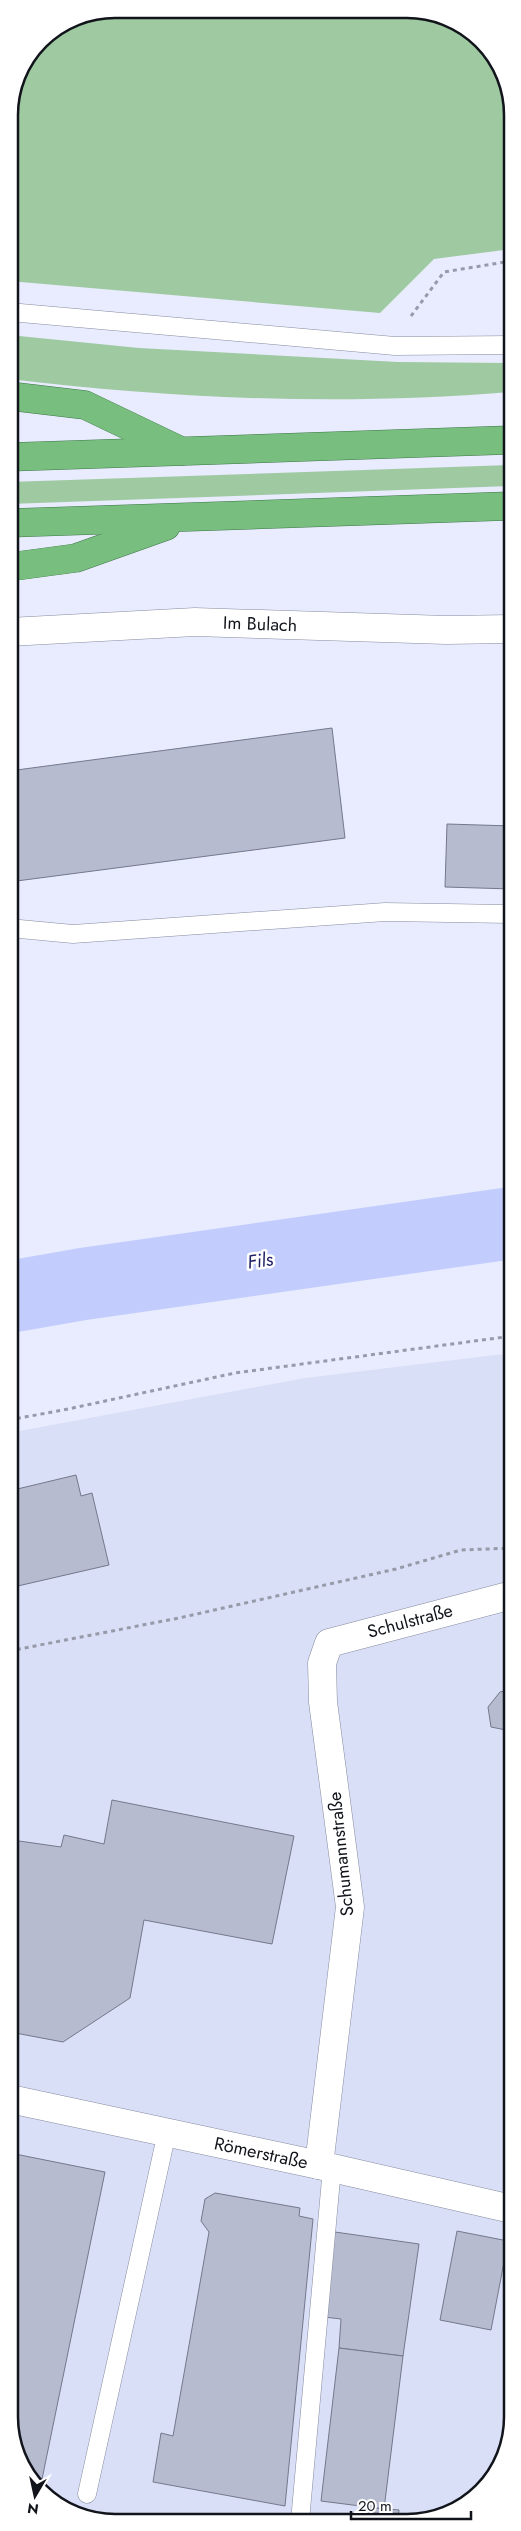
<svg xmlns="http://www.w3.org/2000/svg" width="521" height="2531" font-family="Jost,sans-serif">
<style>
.built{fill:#d9dff6}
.green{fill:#9fc9a1}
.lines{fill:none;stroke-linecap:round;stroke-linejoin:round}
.river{stroke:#c2cdfd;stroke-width:72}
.building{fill:#b6bbd0;stroke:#74788c}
.service-casing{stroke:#868b9f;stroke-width:19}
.minor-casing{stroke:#868b9f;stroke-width:29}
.trunk-casing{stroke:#3e7747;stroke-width:29}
.path{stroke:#979aa8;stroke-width:3;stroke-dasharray:4 4;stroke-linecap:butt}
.service{stroke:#fff;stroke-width:18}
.minor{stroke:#fff;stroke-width:28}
.trunk{stroke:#78be7f;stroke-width:28}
.labels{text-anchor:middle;stroke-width:5;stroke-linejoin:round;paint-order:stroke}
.street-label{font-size:18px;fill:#12141b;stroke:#fff}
.water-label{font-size:19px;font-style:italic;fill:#1e2063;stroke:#fff}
.rim{fill:none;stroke:#12141b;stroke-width:2.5}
</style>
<rect width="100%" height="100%" fill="#e8ecfe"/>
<!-- built -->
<polygon class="built" points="512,1353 512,2423 486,2486 453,2511 420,2521 94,2520 35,2486 10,2430 9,1433 305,1378"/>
<!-- green -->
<g class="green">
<polygon points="115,9 427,11 486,45 511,101 511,249 434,259 380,313 9,281 9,108 17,74 40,40 74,17"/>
<path d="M 9,335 L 139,348 L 398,362 L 511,363 L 511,392 C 345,406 175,399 9,379 Z"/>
<polygon points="511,465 511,486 9,504 9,482"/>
</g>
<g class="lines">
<!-- river -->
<polyline class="river" points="9,1297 83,1284 512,1223"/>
</g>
<!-- building -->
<g class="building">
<polygon points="332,728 345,838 9,882 9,771"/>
<polygon points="447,824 512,826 512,889 445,887"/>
<polygon points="76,1475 81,1496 92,1493 109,1565 9,1588 9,1491"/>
<polygon points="512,1689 512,1761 506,1730 491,1727 488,1707 500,1692"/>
<polygon points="112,1800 294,1836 272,1944 144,1920 130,1998 63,2042 10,2032 9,1848 19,1841 61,1847 64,1835 104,1844"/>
<polygon points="10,2153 105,2172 40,2489 35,2486 10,2430"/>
<polygon points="215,2193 300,2208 299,2216 313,2219 285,2506 153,2482 161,2433 173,2436 209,2232 201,2221 205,2199"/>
<polygon points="457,2231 508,2241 491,2330 440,2320"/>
<polygon points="335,2232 419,2244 403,2356 339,2348 341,2319 324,2317"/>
<polygon points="339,2348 403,2356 384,2509 321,2501"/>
<polygon points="362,2507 399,2510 398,2521 360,2521"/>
</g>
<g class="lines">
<defs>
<g id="service">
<polyline points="9,312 395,346 511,345"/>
<polyline points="9,928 73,934 385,912 512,914"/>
<polyline points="87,2494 167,2132"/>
<polyline points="300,2521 332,2168"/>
</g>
<g id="minor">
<polyline points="9,632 195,622 446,630 512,629"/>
<polyline points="10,2099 319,2165 512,2209"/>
<polyline points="319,2165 350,1907 323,1702 322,1663 329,1643 512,1595"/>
</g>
<g id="trunk">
<polyline points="9,396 85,405 181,451"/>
<polyline points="9,457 511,440"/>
<polyline points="9,523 511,506"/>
<polyline points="9,567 76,558 166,526"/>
</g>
</defs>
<!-- service casing -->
<use href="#service" class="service-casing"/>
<!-- minor casing -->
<use href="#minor" class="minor-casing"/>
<!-- trunk casing -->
<use href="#trunk" class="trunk-casing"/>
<!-- path -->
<g class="path">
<polyline points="411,316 444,272 511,261"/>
<polyline points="9,1420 68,1409 235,1373 512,1336"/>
<polyline points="9,1651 179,1618 396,1569 461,1550 512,1548"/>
</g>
<!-- service -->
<use href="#service" class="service"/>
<!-- minor -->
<use href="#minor" class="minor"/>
<!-- trunk -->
<use href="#trunk" class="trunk"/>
</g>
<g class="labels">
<!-- street labels -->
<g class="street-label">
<text transform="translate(260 624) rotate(2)" y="6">Im Bulach</text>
<text transform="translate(410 1621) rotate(-15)" y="6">Schulstraße</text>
<text transform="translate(341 1854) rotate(-96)" y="6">Schumannstraße</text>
<text transform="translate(261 2153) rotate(12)" y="6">Römerstraße</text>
</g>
<!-- water labels -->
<g class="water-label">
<text transform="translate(260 1260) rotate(-8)" y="7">Fils</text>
</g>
</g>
<!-- crop -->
<path d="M0 0H521V2531H0ZM115 18H407A97 97 0 0 1 504 115V2417A97 97 0 0 1 407 2514H115A97 97 0 0 1 18 2417V115A97 97 0 0 1 115 18Z" fill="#fff" fill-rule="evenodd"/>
<path class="rim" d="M115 18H407A97 97 0 0 1 504 115V2417A97 97 0 0 1 407 2514H115A97 97 0 0 1 18 2417V115A97 97 0 0 1 115 18Z"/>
<!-- north arrow -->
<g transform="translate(35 2496) rotate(189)" stroke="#ffffff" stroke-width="4" paint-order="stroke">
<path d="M0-4L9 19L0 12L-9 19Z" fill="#12141b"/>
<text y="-8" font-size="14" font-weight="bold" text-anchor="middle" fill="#12141b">N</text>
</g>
<!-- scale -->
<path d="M351 2511v8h120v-8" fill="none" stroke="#12141b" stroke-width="2.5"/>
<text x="358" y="2511" font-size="15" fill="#12141b" stroke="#ffffff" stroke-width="4" paint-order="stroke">20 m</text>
</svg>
